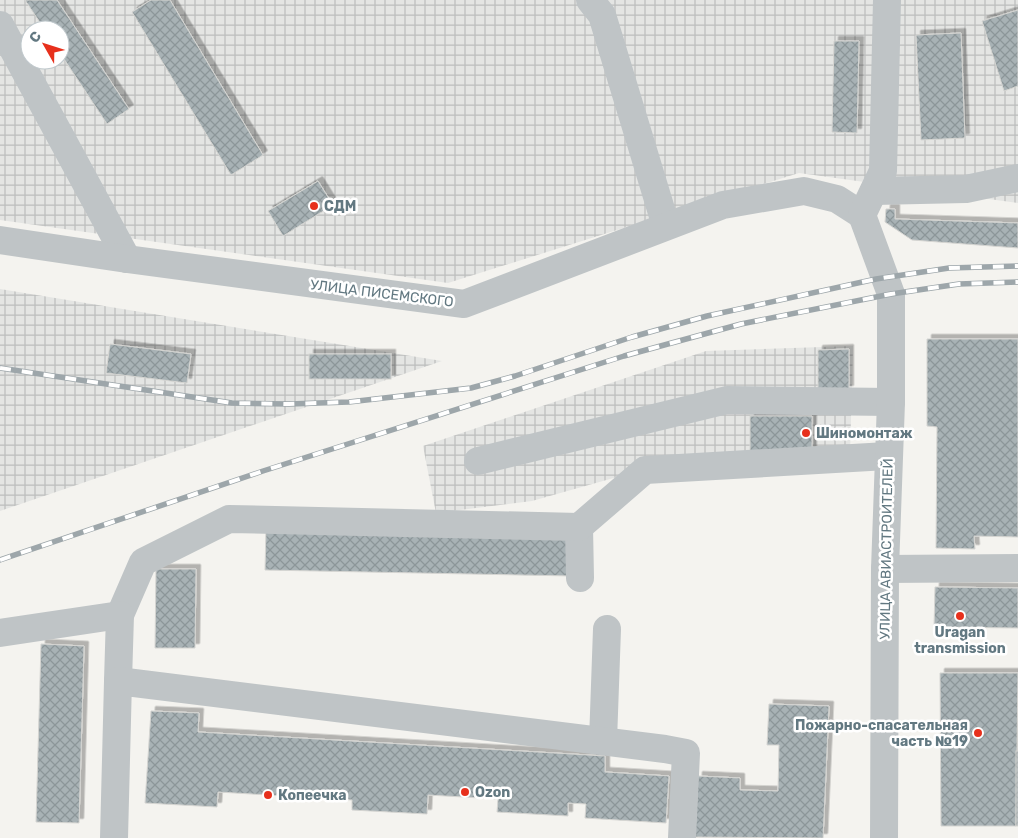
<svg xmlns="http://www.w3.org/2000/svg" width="1018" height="838" font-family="Rubik,sans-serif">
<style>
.industrial{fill:url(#industrial-grid);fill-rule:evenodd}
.building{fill:url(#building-cross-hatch);stroke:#d5d5d2;filter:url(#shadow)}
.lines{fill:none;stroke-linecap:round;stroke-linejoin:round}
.minor{stroke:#bfc4c6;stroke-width:28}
.rail-casing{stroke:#9da6aa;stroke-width:5.5}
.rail{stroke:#fff;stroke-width:4;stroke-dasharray:11;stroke-linecap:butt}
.poi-dot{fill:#e7301c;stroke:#fff;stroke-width:2}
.labels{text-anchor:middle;stroke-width:5;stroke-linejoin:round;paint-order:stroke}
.poi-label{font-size:14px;font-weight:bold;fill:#627881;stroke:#fff;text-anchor:start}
.street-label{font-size:14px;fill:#627881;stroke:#fff}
</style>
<defs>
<pattern id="industrial-grid" width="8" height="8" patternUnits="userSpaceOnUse" patternTransform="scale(1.25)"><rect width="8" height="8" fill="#e4e5e3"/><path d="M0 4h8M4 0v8" fill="none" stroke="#bcbebd"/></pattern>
<pattern id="building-cross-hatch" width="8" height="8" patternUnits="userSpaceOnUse" patternTransform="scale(1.25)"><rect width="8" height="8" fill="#a8b2b5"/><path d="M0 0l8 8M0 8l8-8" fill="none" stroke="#8c9699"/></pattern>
<filter id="shadow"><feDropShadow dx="4.5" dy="-4.5" stdDeviation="0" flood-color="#0004"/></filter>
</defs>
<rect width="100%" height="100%" fill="#f4f3ef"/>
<!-- industrial -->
<g class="industrial">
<path d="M 0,0 L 1018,0 L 1018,203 L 799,173 L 448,283 L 0,220 ZM 30,30 L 60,30 L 60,60 L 30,60 Z"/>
<polygon points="0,289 442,361 0,511"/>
<polygon points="853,346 850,455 681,459 532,501 436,513 423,446 706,351"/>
</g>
<!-- building -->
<g class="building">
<polygon points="25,0 57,0 129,109 107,124 60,53 60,30 45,30"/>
<polygon points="151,0 170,0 263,155 231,175 132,12"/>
<polygon points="1018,10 1018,86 1004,91 982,21"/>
<polygon points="961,33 965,138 921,140 916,35"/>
<polygon points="834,41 859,41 857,133 832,132"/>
<polygon points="318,181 333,205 283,236 268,211"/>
<polygon points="886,209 895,209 895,219 1018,223 1018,248 912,240 885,222"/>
<polygon points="927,339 1018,339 1018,537 974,536 975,549 936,548 937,427 927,426"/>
<polygon points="110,344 191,354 187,383 106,373"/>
<polygon points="849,349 849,390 818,390 818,350"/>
<rect x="309" y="354" width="82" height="25"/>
<polygon points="750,416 812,416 812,452 750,454"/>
<polygon points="266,529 572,535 572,576 265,570"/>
<polygon points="156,569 196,569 195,648 155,648"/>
<polygon points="935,587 1018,588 1018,628 934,627"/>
<polygon points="41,644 84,646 79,823 36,822"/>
<polygon points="940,673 1018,673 1016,826 941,826"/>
<polygon points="769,704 829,706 823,838 695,837 698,776 740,778 740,790 778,791 779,745 767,745"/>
<polygon points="151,711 199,713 198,732 605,756 605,772 669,776 666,823 585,818 586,804 568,803 568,816 497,812 498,799 428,795 427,814 352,810 352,800 218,792 217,807 145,803"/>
<rect x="1016" y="751" width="2" height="75"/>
</g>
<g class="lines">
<!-- minor -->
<g class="minor">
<polyline points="590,0 602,15 666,226"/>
<polyline points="0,25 127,259"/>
<polyline points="874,191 966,189 1018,178"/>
<polyline points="0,240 127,259 464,304 723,205 804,191 837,199 862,215"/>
<polyline points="478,461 727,400 891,402"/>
<polyline points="579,527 580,578"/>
<polyline points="885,569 1018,568"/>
<polyline points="120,615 143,562 229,519 579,527 645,470 887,456"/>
<polyline points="0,633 120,615 118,681"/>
<polyline points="603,741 607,629"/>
<polyline points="114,838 118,681 665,749 686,753 682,838"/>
<polyline points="884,838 885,569 891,402 891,294 862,215 883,171 887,0"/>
</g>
<defs>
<g id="rail">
<polyline points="0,368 232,403 289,404 349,402 471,388 515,376 632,337 707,316 876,279 949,268 1018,266"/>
<polyline points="0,560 263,471 624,356 741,324 891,294 959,284 1018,282"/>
</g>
</defs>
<!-- rail casing -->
<use href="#rail" class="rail-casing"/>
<!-- rail -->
<use href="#rail" class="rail"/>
</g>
<!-- markers -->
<g class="poi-dot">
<circle cx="314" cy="206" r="5"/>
<circle cx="806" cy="433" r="5"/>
<circle cx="960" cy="616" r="5"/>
<circle cx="978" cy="733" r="5"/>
<circle cx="465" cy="792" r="5"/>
<circle cx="268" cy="795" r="5"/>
</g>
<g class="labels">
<!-- poi labels -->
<g class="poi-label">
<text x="324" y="211">СДМ</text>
<text x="816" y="438">Шиномонтаж</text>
<text x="960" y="637" text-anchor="middle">Uragan<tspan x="960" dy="16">transmission</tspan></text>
<text x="968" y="730" text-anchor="end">Пожарно-спасательная<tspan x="968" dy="16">часть №19</tspan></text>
<text x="475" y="797">Ozon</text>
<text x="278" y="800">Копеечка</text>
</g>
<!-- street labels -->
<g class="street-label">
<text transform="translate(382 293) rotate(7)" y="5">УЛИЦА ПИСЕМСКОГО</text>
<text transform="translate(886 549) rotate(-89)" y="5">УЛИЦА АВИАСТРОИТЕЛЕЙ</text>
</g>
</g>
<!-- north arrow -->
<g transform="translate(45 45) rotate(309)"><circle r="24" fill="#ffffff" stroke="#c0c9cd"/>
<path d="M0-4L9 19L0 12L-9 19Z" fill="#e7301c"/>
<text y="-8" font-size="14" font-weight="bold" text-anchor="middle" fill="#627881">С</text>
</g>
</svg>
